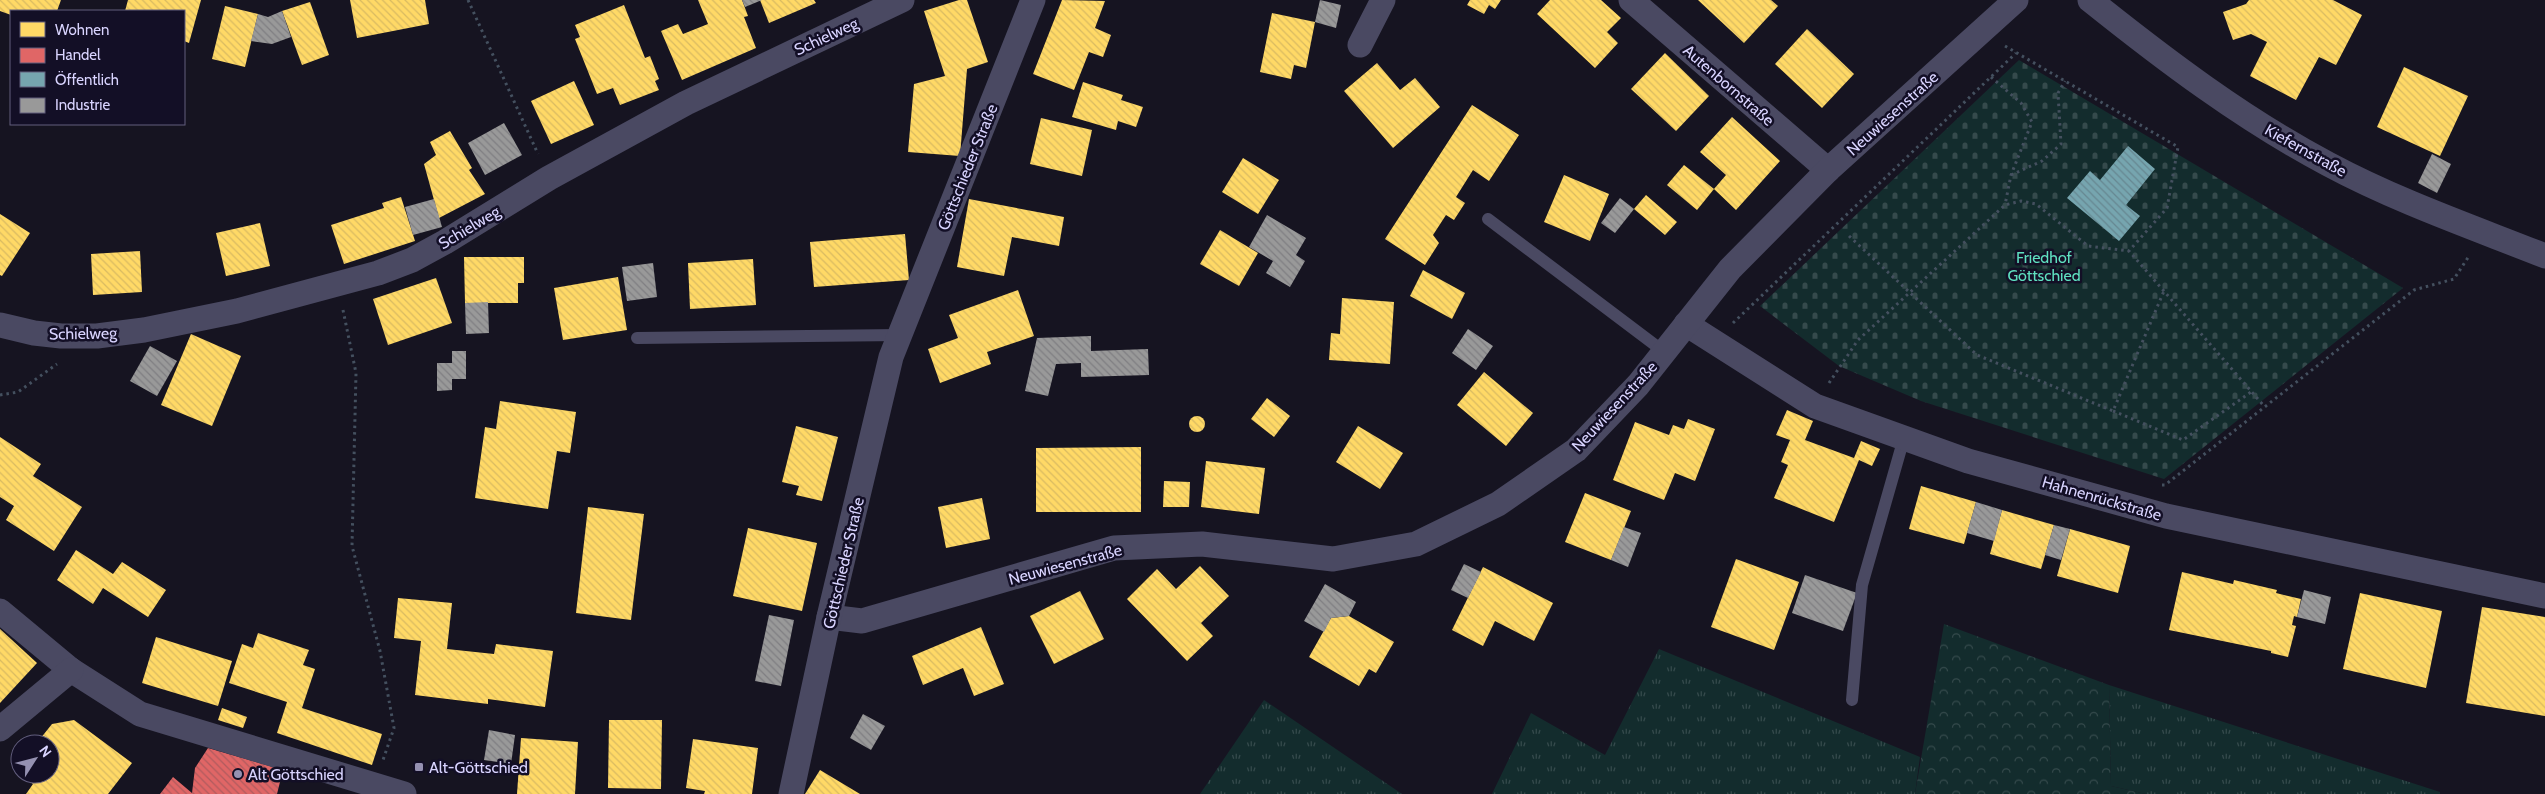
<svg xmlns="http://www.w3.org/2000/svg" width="2545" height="794" font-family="Cabin,sans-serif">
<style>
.grass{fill:url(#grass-tufts)}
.forest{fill:url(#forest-crowns)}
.cemetery{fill:url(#cemetery-stones)}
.homes{fill:url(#homes-back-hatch)}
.shops{fill:url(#shops-back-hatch)}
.public{fill:url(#public-back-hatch)}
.industry{fill:url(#industry-back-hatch)}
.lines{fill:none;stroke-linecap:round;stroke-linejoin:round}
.path{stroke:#44505f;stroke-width:3;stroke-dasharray:2.5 4;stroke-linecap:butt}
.service{stroke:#4a4962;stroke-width:12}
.minor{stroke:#4a4962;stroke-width:25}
.poi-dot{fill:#9591b1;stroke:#130f26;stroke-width:2}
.labels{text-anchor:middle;stroke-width:5;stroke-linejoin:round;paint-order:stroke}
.street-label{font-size:16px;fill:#d9d4ff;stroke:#130f26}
.park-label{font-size:16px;fill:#5fe0c0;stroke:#130f26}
.poi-label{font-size:16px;fill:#d9d4ff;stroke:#130f26;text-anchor:start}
</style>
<defs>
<pattern id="grass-tufts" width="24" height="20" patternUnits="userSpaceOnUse" patternTransform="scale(1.25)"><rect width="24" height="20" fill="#132c2d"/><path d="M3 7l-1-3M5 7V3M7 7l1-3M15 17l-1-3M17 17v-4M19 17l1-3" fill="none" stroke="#354a4c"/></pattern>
<pattern id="forest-crowns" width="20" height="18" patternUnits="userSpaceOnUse" patternTransform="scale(1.25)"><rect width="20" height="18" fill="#132c2d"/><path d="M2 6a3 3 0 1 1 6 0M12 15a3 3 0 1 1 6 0" fill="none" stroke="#354a4c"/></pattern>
<pattern id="cemetery-stones" width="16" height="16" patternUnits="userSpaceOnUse" patternTransform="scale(1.25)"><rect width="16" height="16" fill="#132c2d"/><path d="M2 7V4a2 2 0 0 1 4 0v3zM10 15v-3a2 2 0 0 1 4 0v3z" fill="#354a4c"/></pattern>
<pattern id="homes-back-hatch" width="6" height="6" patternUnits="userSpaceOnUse" patternTransform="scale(1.25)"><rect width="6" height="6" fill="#ffd966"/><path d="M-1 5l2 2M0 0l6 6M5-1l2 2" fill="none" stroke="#d9ba61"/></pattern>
<pattern id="shops-back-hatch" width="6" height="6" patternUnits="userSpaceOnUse" patternTransform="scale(1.25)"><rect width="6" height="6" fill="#e06666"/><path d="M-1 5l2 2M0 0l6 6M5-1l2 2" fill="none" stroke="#b05b5e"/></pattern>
<pattern id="public-back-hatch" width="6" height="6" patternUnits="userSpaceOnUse" patternTransform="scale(1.25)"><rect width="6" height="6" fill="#76a5af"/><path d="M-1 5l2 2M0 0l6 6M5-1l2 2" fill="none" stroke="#668791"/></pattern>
<pattern id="industry-back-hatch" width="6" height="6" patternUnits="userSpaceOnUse" patternTransform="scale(1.25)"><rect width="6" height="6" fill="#999"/><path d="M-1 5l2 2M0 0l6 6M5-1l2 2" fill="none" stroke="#7f7e82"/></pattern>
</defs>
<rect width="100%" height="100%" fill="#161421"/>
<!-- grass -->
<g class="grass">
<polygon points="1659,649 1920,757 1915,794 1492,794 1531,713 1605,755"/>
<polygon points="2109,685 2440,792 2440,794 2146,794 2111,786"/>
<polygon points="1264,700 1402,794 1200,794"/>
</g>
<!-- forest -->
<polygon class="forest" points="1944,624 2109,685 2111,786 2146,794 1915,794"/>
<!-- cemetery -->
<polygon class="cemetery" points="2019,60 2403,288 2164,479 1921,401 1839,366 1760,306"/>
<!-- homes -->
<g class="homes">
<polygon points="0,0 61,0 57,11 11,11 11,15 0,11"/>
<polygon points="128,0 201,0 189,43 184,41 184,11 125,11"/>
<polygon points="350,0 425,0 429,24 357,38"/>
<polygon points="698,0 742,0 748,16 744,17 756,48 682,80 661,31 678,24 683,34 708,24"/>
<polygon points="760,0 814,0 816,3 769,23"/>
<polygon points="959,0 967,0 988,62 967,69 960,156 908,152 914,84 945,76 924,11"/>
<polygon points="1062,0 1105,1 1095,28 1111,35 1103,57 1089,52 1074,90 1033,74"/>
<polygon points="1470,0 1501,0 1495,9 1489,5 1484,14 1467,5"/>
<polygon points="1550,0 1601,0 1621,18 1607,32 1618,43 1595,68 1537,14"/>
<polygon points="1698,0 1771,0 1778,6 1744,43"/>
<polygon points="2249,0 2333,0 2362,15 2336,65 2319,57 2296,100 2250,76 2267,42 2251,34 2233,40 2223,12 2246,4"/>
<polygon points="310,2 329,55 302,65 282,11"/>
<polygon points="624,5 645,58 650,56 659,79 655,81 659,90 620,105 613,88 597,94 575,39 580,37 575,25"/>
<polygon points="225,6 258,14 245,67 212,59"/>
<polygon points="1272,13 1315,22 1306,68 1294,65 1291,79 1260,72"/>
<polygon points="1807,29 1854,74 1822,108 1775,64"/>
<polygon points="1665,53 1709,96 1676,131 1631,89"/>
<polygon points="1377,63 1400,90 1415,78 1440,107 1393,148 1344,91"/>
<polygon points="2404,67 2468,96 2440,156 2377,127"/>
<polygon points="574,81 594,125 551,144 531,101"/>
<polygon points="1083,82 1123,95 1121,100 1143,107 1136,127 1118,121 1116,130 1072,117"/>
<polygon points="1472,105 1519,135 1489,181 1473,170 1456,197 1465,203 1454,220 1446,215 1433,235 1439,243 1425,265 1385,239"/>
<polygon points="1732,117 1780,161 1736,210 1714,189 1726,175 1700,152"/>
<polygon points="1041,118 1092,130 1082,176 1030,164"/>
<polygon points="450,131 472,168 469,170 485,194 439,218 424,164 436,155 430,142"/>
<polygon points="1243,158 1279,180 1258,214 1222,192"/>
<polygon points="1684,165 1714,189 1697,210 1667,185"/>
<polygon points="1564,175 1609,194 1590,241 1544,222"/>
<polygon points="1646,195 1677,222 1665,235 1634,209"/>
<polygon points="401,197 415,241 344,264 331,225 384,208 382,203"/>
<polygon points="969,199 1064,217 1059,246 1012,237 1004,276 957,267"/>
<polygon points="0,214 30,233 2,276 0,275"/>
<polygon points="260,223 270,266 226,276 216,233"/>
<polygon points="1220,230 1258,253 1239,286 1200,264"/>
<polygon points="905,234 909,280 814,287 810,242"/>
<polygon points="140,251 142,292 93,295 91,254"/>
<polygon points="464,257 524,257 524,283 518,283 518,303 465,303"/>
<polygon points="753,259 756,305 690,309 688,263"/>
<polygon points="1423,270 1465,293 1452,319 1410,296"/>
<polygon points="618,277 627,330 563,340 554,288"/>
<polygon points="436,278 452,323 388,345 373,299"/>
<polygon points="1018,290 1034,336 987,352 991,364 940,383 928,349 958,338 949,315"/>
<polygon points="1342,298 1394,302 1390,364 1329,360 1331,333 1340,334"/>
<polygon points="191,334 241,356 212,426 161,405"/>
<polygon points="1484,372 1533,413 1506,446 1457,405"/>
<polygon points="1267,398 1290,416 1274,437 1251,419"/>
<polygon points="500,401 576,412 570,453 557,451 548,509 475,498 485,427 496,429"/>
<polygon points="1787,410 1813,421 1805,440 1854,458 1861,441 1880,449 1872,466 1859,460 1834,522 1774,498 1788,465 1781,462 1790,440 1776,435"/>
<circle cx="1197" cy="424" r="8"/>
<polygon points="1688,419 1715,429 1695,481 1675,473 1664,500 1613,480 1635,422 1669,435 1673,425 1684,429"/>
<polygon points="796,426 838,437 822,501 796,495 799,486 782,482"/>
<polygon points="1358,426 1403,453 1380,489 1336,462"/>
<polygon points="0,437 41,464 33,476 82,507 54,551 6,520 14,506 0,497"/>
<polygon points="1141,447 1141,512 1036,512 1036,448"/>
<polygon points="1206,461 1265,468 1259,514 1201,507"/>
<polygon points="1164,481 1190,482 1189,507 1163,507"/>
<polygon points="1921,486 1976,502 1964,544 1909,529"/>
<polygon points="1585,493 1631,511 1611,560 1565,542"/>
<polygon points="982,498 990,539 946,548 938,507"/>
<polygon points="588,507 644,514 631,620 576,613"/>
<polygon points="2002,510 2054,525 2041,569 1990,554"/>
<polygon points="748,528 817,543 802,611 733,596"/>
<polygon points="2070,529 2130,546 2118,593 2057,576"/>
<polygon points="76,550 113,574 122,562 166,590 148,617 103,588 93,604 57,580"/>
<polygon points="1736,559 1799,582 1774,650 1711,627"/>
<polygon points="1200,566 1229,596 1201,623 1213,636 1187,661 1127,599 1157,569 1176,589"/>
<polygon points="1483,567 1553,603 1534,641 1495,621 1483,646 1452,630"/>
<polygon points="2182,572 2233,584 2234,580 2277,590 2276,593 2301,599 2297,617 2294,616 2292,625 2296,626 2288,657 2271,653 2271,651 2169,630"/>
<polygon points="1080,591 1104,639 1054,664 1030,616"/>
<polygon points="2360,593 2442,611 2426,688 2343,669"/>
<polygon points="398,598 452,603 447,649 494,654 496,644 553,651 545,707 488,699 488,704 415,695 421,641 394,638"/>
<polygon points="2482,607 2545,617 2545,716 2466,703"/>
<polygon points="1349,616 1394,642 1376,673 1369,669 1359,686 1309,657 1331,618"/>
<polygon points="981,627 1004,684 974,696 963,668 923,685 912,656"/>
<polygon points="0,629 37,663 0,703"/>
<polygon points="258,633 309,650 303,665 315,669 302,708 382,734 372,765 277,733 287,702 229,683 242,644 253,648"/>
<polygon points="156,637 232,661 218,706 142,683"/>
<polygon points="222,708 247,717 243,728 218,720"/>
<polygon points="74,720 132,763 108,794 26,794 33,784 20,774 50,774 50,744 36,744 52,724"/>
<polygon points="609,720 662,720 661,789 608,788"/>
<polygon points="521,738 578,742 575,794 517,794"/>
<polygon points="693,739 758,748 752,794 704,794 705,791 686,788"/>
<polygon points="820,770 860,794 805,794"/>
</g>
<!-- shops -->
<polygon class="shops" points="208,748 283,770 277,794 160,794 173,777 192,793 195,768"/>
<!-- public -->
<polygon class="public" points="2128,146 2155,169 2126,205 2140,216 2119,241 2067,198 2090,171 2100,180"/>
<!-- industry -->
<g class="industry">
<polygon points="742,0 762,0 745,7"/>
<polygon points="1320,0 1341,5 1336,28 1315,22"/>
<polygon points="282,11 291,37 272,44 251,41 258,14 268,17"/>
<polygon points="504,123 522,155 485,175 468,143"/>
<polygon points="2432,154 2451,164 2437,193 2418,183"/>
<polygon points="1620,198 1634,209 1615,233 1601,223"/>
<polygon points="434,199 442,227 413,235 405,207"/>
<polygon points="1267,215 1306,238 1296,255 1305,261 1290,287 1266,273 1273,261 1249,247"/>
<polygon points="653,263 657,297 627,301 622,267"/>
<polygon points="488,302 489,333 466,334 465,303"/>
<polygon points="1468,329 1493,346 1476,370 1452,353"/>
<polygon points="1091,336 1091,351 1148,349 1149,375 1081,377 1081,363 1056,364 1048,396 1025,391 1037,338"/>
<polygon points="150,346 177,361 157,396 130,381"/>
<polygon points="452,351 466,351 466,379 452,379 452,390 437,391 437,363 452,363"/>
<polygon points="1976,502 2002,510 1994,541 1967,533"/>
<polygon points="2054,525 2070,529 2061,560 2045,555"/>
<polygon points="1624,527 1641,533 1628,567 1611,560"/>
<polygon points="1464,564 1481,572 1468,598 1451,590"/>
<polygon points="1805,575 1857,593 1843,631 1792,613"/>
<polygon points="1325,584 1356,602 1349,616 1331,618 1324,632 1304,621"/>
<polygon points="2304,590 2331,597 2325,624 2297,617"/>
<polygon points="769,615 794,620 781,686 755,681"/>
<polygon points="863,714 885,726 871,750 850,738"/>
<polygon points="489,730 515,735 511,764 484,760"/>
</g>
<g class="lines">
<!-- path -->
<g class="path">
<polyline points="468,0 538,154"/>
<polyline points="2005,46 2178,147 2167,208 2129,251 2264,406"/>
<polyline points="1991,77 2021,103 2032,122 2011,175 2005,205"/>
<polyline points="2011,175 2042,161 2061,144 2058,93 2065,81"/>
<polyline points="1849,236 1977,355 2113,411 2164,291"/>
<polyline points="343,310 356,373 352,546 380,651 394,728 383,760"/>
<polyline points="1733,323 2016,53"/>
<polyline points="1829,383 1858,340 2005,205 2021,201 2036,204 2088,246 2129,251"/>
<polyline points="0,395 18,392 57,364"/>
<polyline points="2113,411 2183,440 2251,392"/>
<polyline points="2162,485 2165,485 2414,290 2454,279 2469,256"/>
</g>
<!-- service -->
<g class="service">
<polyline points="1488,219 1663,351"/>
<polyline points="637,338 901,335"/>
<polyline points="1852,700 1862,585 1904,438"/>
</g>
<!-- minor -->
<g class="minor">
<polyline points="1631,0 1828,170"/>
<path d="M 2090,0 C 2165,60 2243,119 2328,164 C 2397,201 2472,227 2545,256"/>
<polyline points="1360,45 1383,0"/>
<polyline points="1686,324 1815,406 1968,461 2166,516 2545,596"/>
<polyline points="0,325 34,333 61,336 97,336 144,330 237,311 378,273 412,260 445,242 549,178 686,103 902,0"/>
<polyline points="0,611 71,670 140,714 404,794"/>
<polyline points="829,617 862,621 1114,548 1202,544 1333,559 1416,544 1498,504 1576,450 1638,385 1730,269 1828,170 2016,0"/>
<polyline points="0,729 71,670"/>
<polyline points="791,794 829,617 891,357 1033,0"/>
</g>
</g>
<!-- markers -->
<g class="poi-dot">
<rect x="414" y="762" width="10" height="10" rx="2.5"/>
<circle cx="238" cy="774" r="5"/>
</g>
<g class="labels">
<!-- street labels -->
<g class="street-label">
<text transform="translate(826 36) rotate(-25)" y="6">Schielweg</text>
<text transform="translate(1729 85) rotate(41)" y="6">Autenbornstraße</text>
<text transform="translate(1892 113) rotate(-42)" y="6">Neuwiesenstraße</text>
<text transform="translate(2306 150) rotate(29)" y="6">Kiefernstraße</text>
<text transform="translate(967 167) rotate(-68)" y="6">Göttschieder Straße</text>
<text transform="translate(469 227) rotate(-31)" y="6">Schielweg</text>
<text transform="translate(83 333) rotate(-1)" y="6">Schielweg</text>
<text transform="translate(1614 406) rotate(-47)" y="6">Neuwiesenstraße</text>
<text transform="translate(2102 498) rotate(16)" y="6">Hahnenrückstraße</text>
<text transform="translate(843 563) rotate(-77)" y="6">Göttschieder Straße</text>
<text transform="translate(1065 564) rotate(-15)" y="6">Neuwiesenstraße</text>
</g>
<!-- park labels -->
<g class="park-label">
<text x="2044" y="263">Friedhof<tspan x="2044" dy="18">Göttschied</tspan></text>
</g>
<!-- poi labels -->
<g class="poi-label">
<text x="429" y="773">Alt-Göttschied</text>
<text x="248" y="780">Alt Göttschied</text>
</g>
</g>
<!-- legend -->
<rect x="10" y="10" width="175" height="115" fill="#130f26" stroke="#625e7d"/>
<rect x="20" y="22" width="25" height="15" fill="#ffd966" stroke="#625e7d"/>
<text x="55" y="35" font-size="15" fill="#d9d4ff">Wohnen</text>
<rect x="20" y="48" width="25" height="15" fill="#e06666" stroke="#625e7d"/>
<text x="55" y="60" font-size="15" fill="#d9d4ff">Handel</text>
<rect x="20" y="72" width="25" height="15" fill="#76a5af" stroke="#625e7d"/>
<text x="55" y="85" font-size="15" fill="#d9d4ff">Öffentlich</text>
<rect x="20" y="98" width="25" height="15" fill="#999999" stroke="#625e7d"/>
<text x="55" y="110" font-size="15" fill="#d9d4ff">Industrie</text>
<!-- north arrow -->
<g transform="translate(35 759) rotate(54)"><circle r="24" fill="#130f26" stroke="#625e7d"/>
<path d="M0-4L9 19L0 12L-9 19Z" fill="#9591b1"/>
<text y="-8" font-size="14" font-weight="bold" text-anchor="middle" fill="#d9d4ff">N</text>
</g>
</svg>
